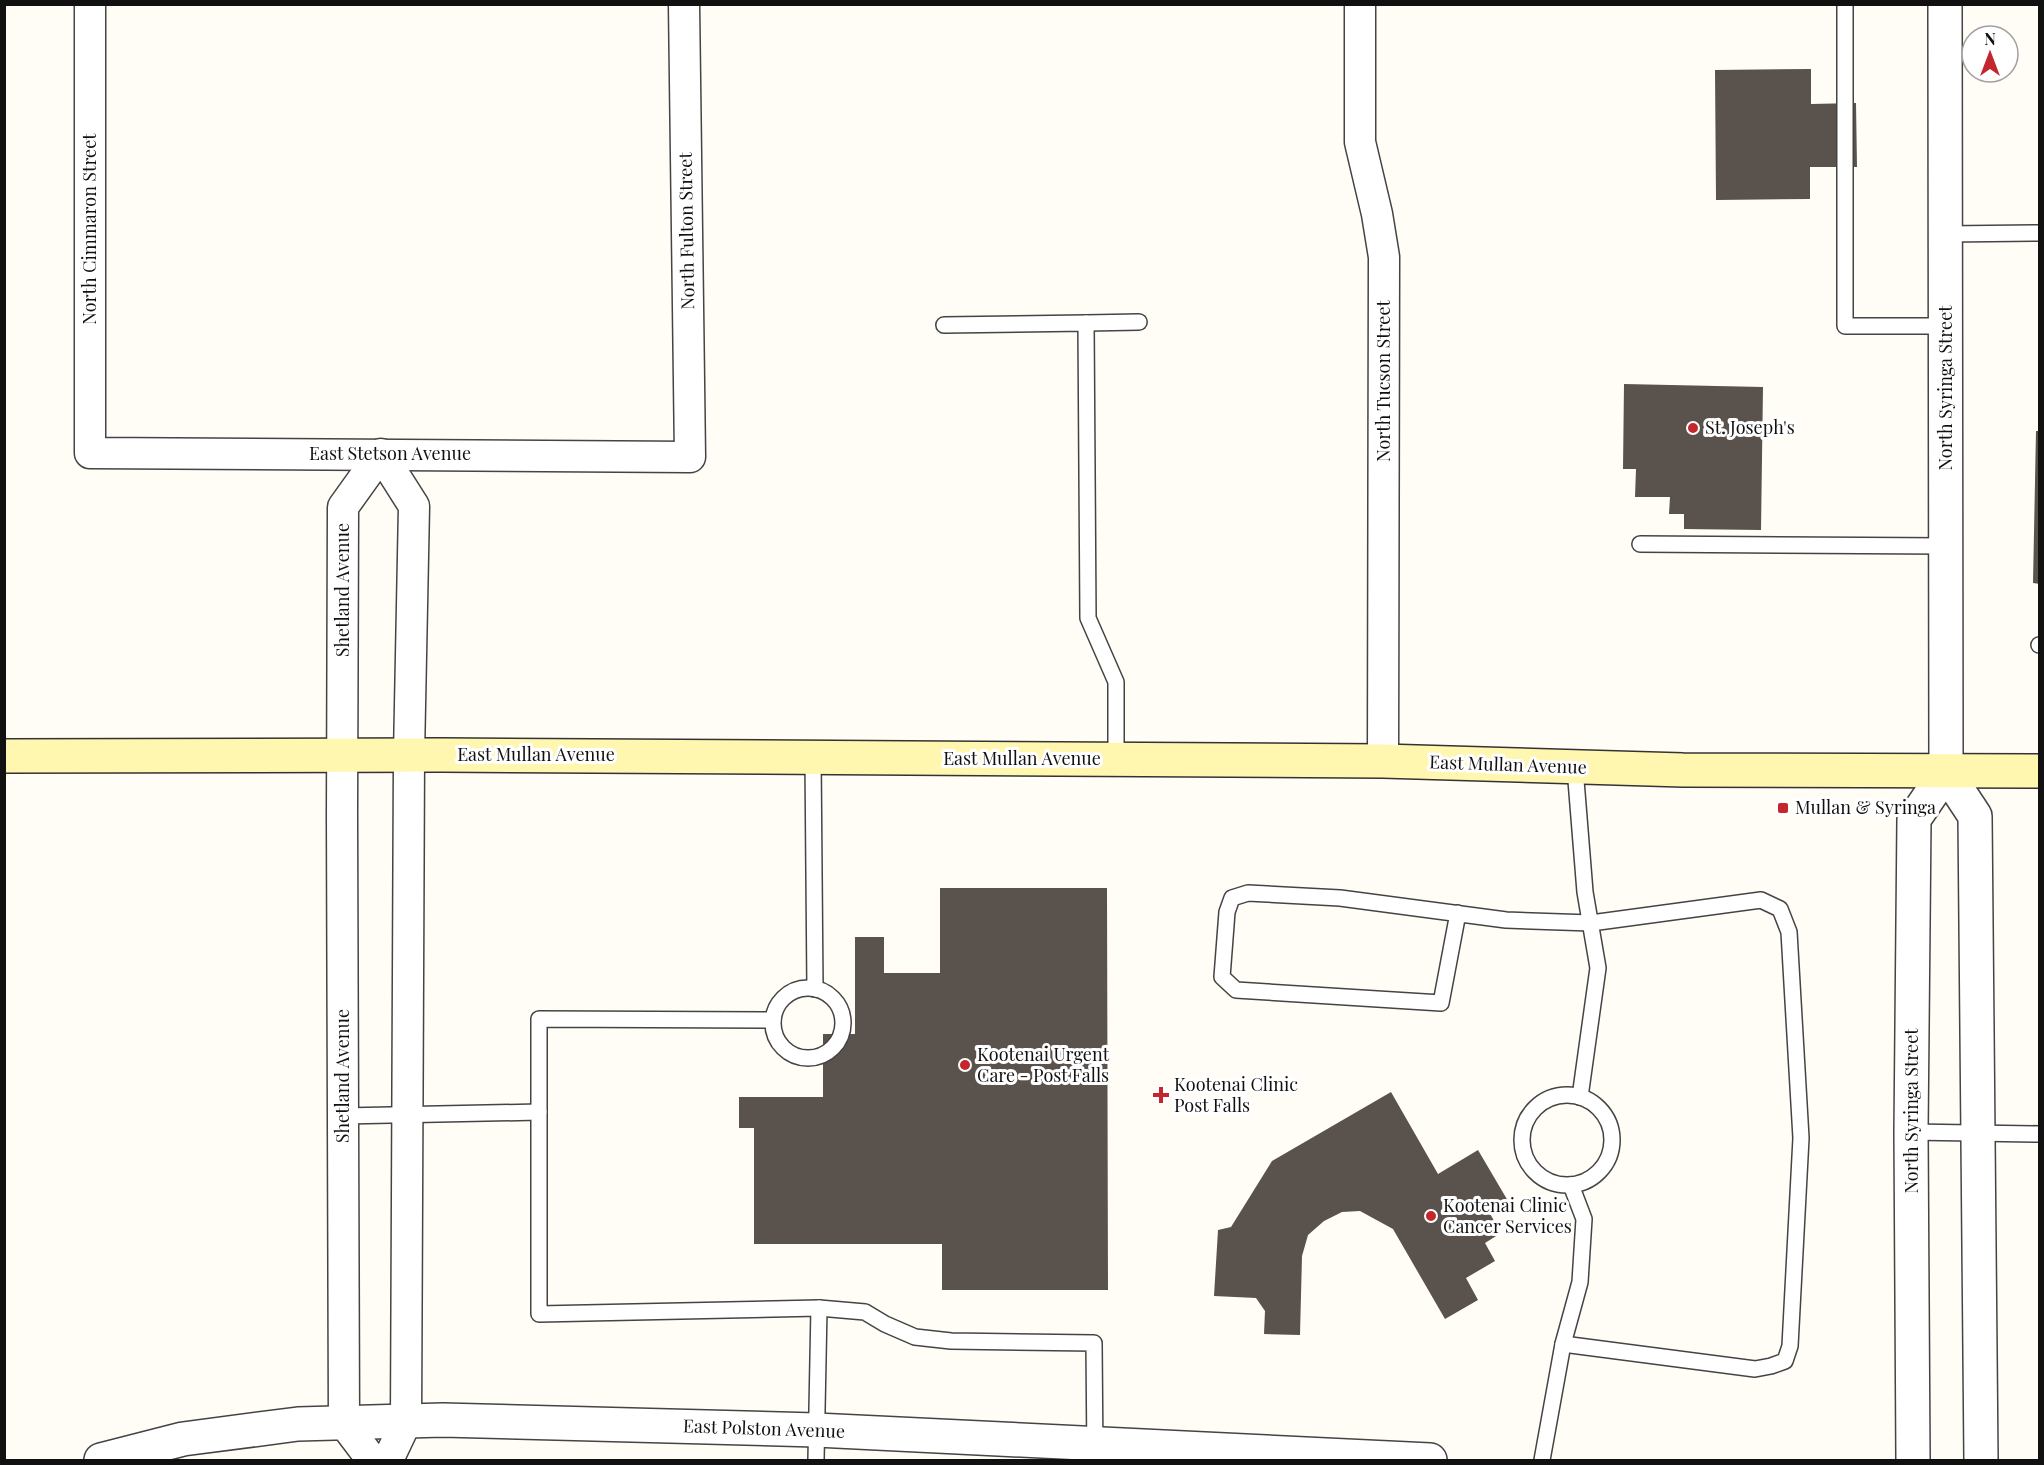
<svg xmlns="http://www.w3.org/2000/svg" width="2044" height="1465" font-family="'Playfair Display',serif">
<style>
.building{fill:#5a524d}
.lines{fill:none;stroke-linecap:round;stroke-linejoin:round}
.service-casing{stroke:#444;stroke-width:18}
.minor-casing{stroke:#444;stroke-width:33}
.tertiary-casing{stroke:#444;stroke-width:36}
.secondary-casing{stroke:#333;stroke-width:36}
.service{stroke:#fff;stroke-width:15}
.minor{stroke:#fff;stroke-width:30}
.tertiary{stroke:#fff;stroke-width:33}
.secondary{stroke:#fff6b0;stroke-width:33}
.poi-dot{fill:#c4262e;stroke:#fff;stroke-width:2}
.labels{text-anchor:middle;stroke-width:6;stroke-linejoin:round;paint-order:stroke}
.street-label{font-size:18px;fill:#111;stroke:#fff}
.poi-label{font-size:18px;fill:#111;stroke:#fff;text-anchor:start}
</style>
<rect width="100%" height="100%" fill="#fffdf5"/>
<!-- building -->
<g class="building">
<polygon points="1811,69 1811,104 1856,103 1857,167 1810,167 1810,199 1716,200 1715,70"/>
<polygon points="1624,384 1763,387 1761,530 1684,529 1684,514 1669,514 1670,497 1635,497 1636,469 1623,469"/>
<polygon points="2036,431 2040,431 2040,584 2033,583"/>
<polygon points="940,888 1107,888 1108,1290 942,1290 942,1244 754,1244 754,1128 739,1128 739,1097 823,1097 823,1034 855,1034 855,937 884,937 884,973 940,973"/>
<polygon points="1391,1092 1438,1174 1478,1150 1508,1201 1489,1212 1501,1233 1485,1243 1495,1261 1466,1278 1478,1300 1445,1319 1393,1229 1360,1211 1342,1212 1324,1221 1308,1235 1302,1256 1300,1335 1264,1334 1265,1311 1256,1298 1214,1296 1218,1230 1231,1227 1272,1161"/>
</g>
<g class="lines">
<defs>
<g id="service">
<polyline points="1845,4 1845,326 1946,326"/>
<polyline points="1946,234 2040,233"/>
<polyline points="1086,323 1139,322"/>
<polyline points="944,325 1086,323 1088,618 1116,682 1116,759"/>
<polyline points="1640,544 1946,546"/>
<polyline points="2039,645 2040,645"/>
<polyline points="813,757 815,989"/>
<polyline points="1575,768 1585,892 1598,968 1580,1097"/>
<polyline points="1458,913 1441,1003 1236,990 1222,977 1227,912 1232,898 1248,893 1340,898 1506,920 1591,923 1761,900 1780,909 1789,932 1801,1138 1790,1346 1785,1361 1771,1366 1755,1369 1563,1344"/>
<circle cx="808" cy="1023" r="35"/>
<polyline points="773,1020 539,1019 539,1314 819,1308 865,1312 885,1324 915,1337 951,1341 1094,1343 1095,1460"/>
<circle cx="1567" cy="1140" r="45"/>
<polyline points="343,1116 539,1112"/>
<polyline points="1911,1132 2040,1134"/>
<polyline points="816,1460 819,1308"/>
<polyline points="1542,1460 1563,1344 1580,1282 1584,1219 1571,1185"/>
</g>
<g id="minor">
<polyline points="90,4 90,453 690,457 684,4"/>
<polyline points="1360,4 1360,142 1377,214 1384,257 1383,761"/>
<polyline points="372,1460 344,1423 342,816 343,507 381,454 414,506 409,755 406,1422 388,1460"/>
</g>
<g id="tertiary">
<polyline points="1945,4 1946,772 1975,816 1981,1460"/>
<polyline points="101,1460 183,1439 298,1424 443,1420 816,1430 1430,1460"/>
<polyline points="1913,1460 1911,1132 1914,819 1946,772"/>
</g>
<polyline id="secondary" points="4,756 442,755 1383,761 1683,770 2040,771"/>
</defs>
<!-- service casing -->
<use href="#service" class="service-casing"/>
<!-- minor casing -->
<use href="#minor" class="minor-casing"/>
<!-- tertiary casing -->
<use href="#tertiary" class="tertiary-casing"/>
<!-- secondary casing -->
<use href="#secondary" class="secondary-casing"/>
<!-- service -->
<use href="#service" class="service"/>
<!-- minor -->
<use href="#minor" class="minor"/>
<!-- tertiary -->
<use href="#tertiary" class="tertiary"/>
<!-- secondary -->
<use href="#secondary" class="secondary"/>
</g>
<!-- markers -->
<g class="poi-dot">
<circle cx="1693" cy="428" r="6"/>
<rect x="1777" y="802" width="12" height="12" rx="3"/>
<circle cx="965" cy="1065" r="6"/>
<path d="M1158 1086h6v6h6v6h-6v6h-6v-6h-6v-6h6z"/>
<circle cx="1431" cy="1216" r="6"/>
</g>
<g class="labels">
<!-- street labels -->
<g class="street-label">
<text transform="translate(90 229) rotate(-90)" y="6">North Cimmaron Street</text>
<text transform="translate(687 231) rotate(-91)" y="6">North Fulton Street</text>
<text transform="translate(1384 381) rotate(-90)" y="6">North Tucson Street</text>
<text transform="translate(1946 388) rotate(-90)" y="6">North Syringa Street</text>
<text x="390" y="460">East Stetson Avenue</text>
<text transform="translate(343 590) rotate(-90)" y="6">Shetland Avenue</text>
<text x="536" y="761">East Mullan Avenue</text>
<text x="1022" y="765">East Mullan Avenue</text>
<text transform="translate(1508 765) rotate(2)" y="6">East Mullan Avenue</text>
<text transform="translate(343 1076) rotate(-90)" y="6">Shetland Avenue</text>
<text transform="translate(1912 1111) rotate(-90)" y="6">North Syringa Street</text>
<text transform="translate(764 1429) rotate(2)" y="6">East Polston Avenue</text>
</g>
<!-- poi labels -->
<g class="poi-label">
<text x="1705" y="434">St. Joseph's</text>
<text x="1795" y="814">Mullan &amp; Syringa</text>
<text x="977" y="1061">Kootenai Urgent<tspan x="977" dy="21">Care - Post Falls</tspan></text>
<text x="1174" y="1091">Kootenai Clinic<tspan x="1174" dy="21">Post Falls</tspan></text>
<text x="1443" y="1212">Kootenai Clinic<tspan x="1443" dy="21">Cancer Services</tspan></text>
</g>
</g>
<!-- border -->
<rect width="2044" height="1465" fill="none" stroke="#111111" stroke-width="12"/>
<!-- north arrow -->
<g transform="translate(1990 54)"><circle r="28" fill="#ffffff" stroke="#a0a0a0" stroke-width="1.5"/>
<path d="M0-4.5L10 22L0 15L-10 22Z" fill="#c4262e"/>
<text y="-9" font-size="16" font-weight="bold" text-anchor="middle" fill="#111111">N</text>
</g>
</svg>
